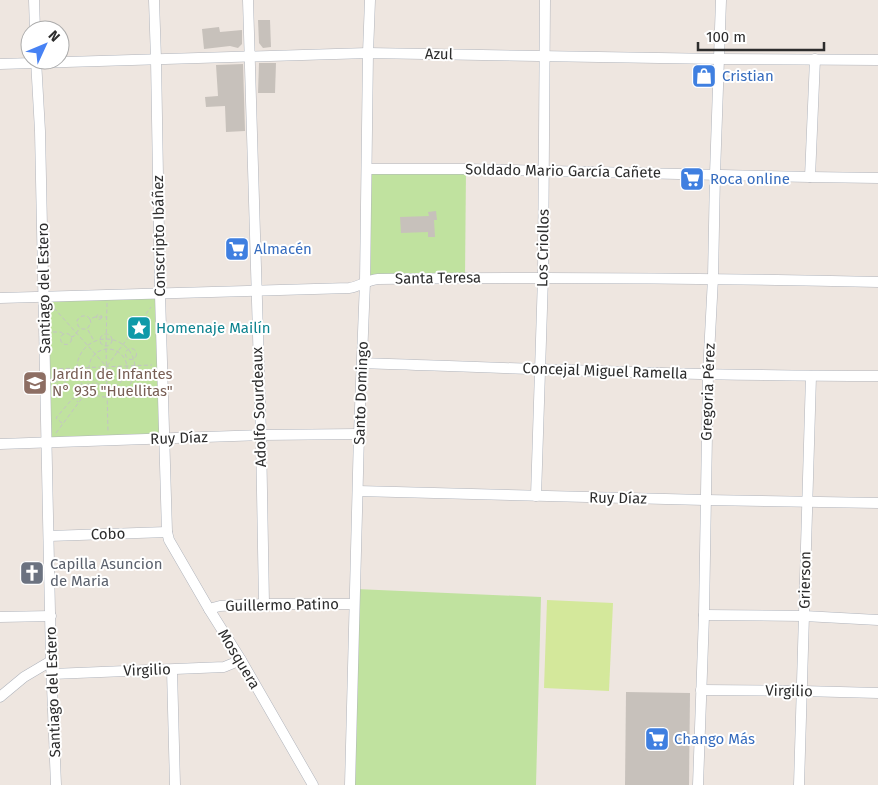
<svg xmlns="http://www.w3.org/2000/svg" width="878" height="785" font-family="'Fira Sans',sans-serif">
<style>
.green{fill:#c0e29f}
.pitch{fill:#d4e89b}
.building{fill:#c7c1bb}
.lines{fill:none;stroke-linecap:round;stroke-linejoin:round}
.minor-casing{stroke:#b0b4bc;stroke-width:11}
.path{stroke:#c4c4c4;stroke-width:1;stroke-dasharray:4 2.5;stroke-linecap:butt}
.minor{stroke:#fff;stroke-width:10}
.labels{text-anchor:middle;stroke-width:4;stroke-linejoin:round;paint-order:stroke}
.street-label{font-size:15px;fill:#2d2d2d;stroke:#fff}
.shop-label{font-size:15px;fill:#366cbe;stroke:#fff;text-anchor:start}
.culture-label{font-size:15px;fill:#0d838f;stroke:#fff;text-anchor:start}
.education-label{font-size:15px;fill:#785e54;stroke:#fff;text-anchor:start}
.worship-label{font-size:15px;fill:#5b616d;stroke:#fff;text-anchor:start}
</style>
<rect width="100%" height="100%" fill="#eee6e0"/>
<!-- green -->
<g class="green">
<polygon points="368,169 466,169 465,278 365,282"/>
<polygon points="160,294 165,439 47,443 44,297"/>
<polygon points="356,589 541,597 536,785 355,785"/>
</g>
<!-- pitch -->
<polygon class="pitch" points="547,600 613,603 609,691 544,688"/>
<!-- building -->
<g class="building">
<polygon points="258,20 270,20 271,47 263,48 259,43"/>
<polygon points="219,27 220,32 242,30 242,44 238,48 230,46 204,49 202,29"/>
<polygon points="259,63 276,63 275,93 258,93"/>
<polygon points="243,64 245,131 226,132 225,106 206,107 205,97 218,96 216,65"/>
<polygon points="698,68 711,70 710,83 696,81"/>
<polygon points="436,211 437,220 434,220 435,237 428,237 428,232 401,233 400,217 429,216 428,212"/>
<polygon points="245,244 245,252 243,252 243,255 230,256 230,245"/>
<polygon points="626,692 690,693 689,785 625,785"/>
</g>
<g class="lines">
<defs>
<g id="minor">
<polyline points="34,0 35,30"/>
<polyline points="154,0 156,59 160,294 167,532 169,540 209,609 241,660 313,785"/>
<polyline points="248,0 261,435 264,604"/>
<polyline points="36,60 40,131 51,661 56,785"/>
<polyline points="0,64 368,53 719,59 878,60"/>
<polyline points="368,169 466,169 810,177 878,178"/>
<polyline points="810,177 815,59"/>
<path d="M 0,298 L 349,288 C 359,287 367,280 378,279 C 545,277 711,278 878,282"/>
<path d="M 362,363 C 534,369 706,376 878,376"/>
<polyline points="0,444 261,435 359,434"/>
<polyline points="358,491 705,500 878,503"/>
<polyline points="536,496 543,277 545,0"/>
<polyline points="49,536 167,532"/>
<polyline points="209,609 220,606 264,604 354,604"/>
<polyline points="704,615 804,616 878,620"/>
<polyline points="0,617 51,616"/>
<polyline points="172,670 175,785"/>
<polyline points="52,674 224,667 241,660"/>
<polyline points="701,690 802,691 878,693"/>
<polyline points="0,697 24,677 51,661"/>
<polyline points="350,785 359,434 365,282 368,53 370,0"/>
<polyline points="698,785 704,615 708,374 713,278 715,174 721,0"/>
<polyline points="799,785 811,376"/>
</g>
</defs>
<!-- minor casing -->
<use href="#minor" class="minor-casing"/>
<!-- path -->
<g class="path">
<polyline points="107,303 106,346 108,432"/>
<polyline points="54,308 106,366"/>
<circle cx="99" cy="317" r="2.5"/>
<polyline points="90,319 91,323 87,329 82,329 78,326 77,320 82,316 87,316 90,319 95,317 106,317"/>
<polyline points="88,330 94,341"/>
<polyline points="53,332 61,332 63,334"/>
<circle cx="106" cy="340" r="6"/>
<circle cx="66" cy="339" r="5.5"/>
<polyline points="71,337 74,336 80,328"/>
<circle cx="106" cy="368" r="29"/>
<circle cx="131" cy="354" r="5.5"/>
<circle cx="108" cy="368" r="19"/>
<polyline points="107,366 151,307"/>
<polyline points="53,369 152,365"/>
<polyline points="62,375 65,373 66,373"/>
<circle cx="88" cy="390" r="6"/>
<polyline points="57,389 57,380 55,377 57,374 61,374 62,378 65,381 65,383 67,383"/>
<polyline points="62,423 56,418 73,398 78,402"/>
<polyline points="56,433 94,382"/>
</g>
<!-- minor -->
<use href="#minor" class="minor"/>
</g>
<!-- icons -->
<defs>
<symbol id="shop-square" viewBox="-11 -11 22 22"><rect x="-9" y="-9" width="18" height="18" rx="4" fill="#3f7fe0" stroke="#fff"/><path d="M-5-2.5h2.3a2.7 3.5 0 0 1 5.4 0H5L5.5 6h-11ZM-1.5-2.5h3a1.5 2.3 0 0 0-3 0Z" fill="#fff"/></symbol>
<symbol id="supermarket-square" viewBox="-11 -11 22 22"><rect x="-9" y="-9" width="18" height="18" rx="4" fill="#3f7fe0" stroke="#fff"/><path d="M-6-5.5h2.5l.6 2H6L4.5 2H-2.5L-4.4-4H-6ZM-1.5 3.2a1.3 1.3 0 1 0 .1 0ZM3 3.2a1.3 1.3 0 1 0 .1 0Z" fill="#fff"/></symbol>
<symbol id="sight-square" viewBox="-11 -11 22 22"><rect x="-9" y="-9" width="18" height="18" rx="4" fill="#0f9aa8" stroke="#fff"/><path d="M0-6L1.8-2.2L6-1.7L2.9 1.2L3.7 5.4L0 3.3L-3.7 5.4L-2.9 1.2L-6-1.7L-1.8-2.2Z" fill="#fff"/></symbol>
<symbol id="school-square" viewBox="-11 -11 22 22"><rect x="-9" y="-9" width="18" height="18" rx="4" fill="#8d6e63" stroke="#fff"/><path d="M0-5L7-2L0 1L-7-2ZM-4 1L0 2.5L4 1V4Q0 6-4 4Z" fill="#fff"/></symbol>
<symbol id="church-square" viewBox="-11 -11 22 22"><rect x="-9" y="-9" width="18" height="18" rx="4" fill="#6b7280" stroke="#fff"/><path d="M-1.2-6h2.4v3.5h3.3v2.4h-3.3V6h-2.4V-.1h-3.3v-2.4h3.3Z" fill="#fff"/></symbol>
</defs>
<g fill-rule="evenodd">
<use href="#shop-square" x="690" y="62" width="28" height="28"/>
<use href="#supermarket-square" x="678" y="165" width="28" height="28"/>
<use href="#supermarket-square" x="223" y="235" width="28" height="28"/>
<use href="#sight-square" x="125" y="314" width="28" height="28"/>
<use href="#school-square" x="21" y="369" width="28" height="28"/>
<use href="#church-square" x="18" y="559" width="28" height="28"/>
<use href="#supermarket-square" x="643" y="725" width="28" height="28"/>
</g>
<g class="labels">
<!-- street labels -->
<g class="street-label">
<text transform="translate(439 54) rotate(1)" y="5">Azul</text>
<text transform="translate(563 171) rotate(1)" y="5">Soldado Mario García Cañete</text>
<text transform="translate(159 236) rotate(-91)" y="5">Conscripto Ibáñez</text>
<text transform="translate(543 248) rotate(-89)" y="5">Los Criollos</text>
<text transform="translate(438 278) rotate(-1)" y="5">Santa Teresa</text>
<text transform="translate(44 288) rotate(-91)" y="5">Santiago del Estero</text>
<text transform="translate(605 371) rotate(2)" y="5">Concejal Miguel Ramella</text>
<text transform="translate(708 392) rotate(-88)" y="5">Gregoria Pérez</text>
<text transform="translate(361 393) rotate(-88)" y="5">Santo Domingo</text>
<text transform="translate(259 407) rotate(-92)" y="5">Adolfo Sourdeaux</text>
<text transform="translate(179 438) rotate(-2)" y="5">Ruy Díaz</text>
<text transform="translate(618 498) rotate(1)" y="5">Ruy Díaz</text>
<text transform="translate(108 534) rotate(-2)" y="5">Cobo</text>
<text transform="translate(805 580) rotate(-89)" y="5">Grierson</text>
<text transform="translate(282 605) rotate(-1)" y="5">Guillermo Patino</text>
<text transform="translate(239 659) rotate(59)" y="5">Mosquera</text>
<text transform="translate(147 670) rotate(-2)" y="5">Virgilio</text>
<text transform="translate(789 691) rotate(1)" y="5">Virgilio</text>
<text transform="translate(53 692) rotate(-92)" y="5">Santiago del Estero</text>
</g>
<!-- shop labels -->
<g class="shop-label">
<text x="722" y="81">Cristian</text>
<text x="710" y="184">Roca online</text>
<text x="254" y="254">Almacén</text>
<text x="674" y="744">Chango Más</text>
</g>
<!-- culture labels -->
<g class="culture-label">
<text x="156" y="333">Homenaje Mailín</text>
</g>
<!-- education labels -->
<g class="education-label">
<text x="52" y="379">Jardín de Infantes<tspan x="52" dy="17">N° 935 "Huellitas"</tspan></text>
</g>
<!-- worship labels -->
<g class="worship-label">
<text x="50" y="569">Capilla Asuncion<tspan x="50" dy="17">de Maria</tspan></text>
</g>
</g>
<!-- north arrow -->
<g transform="translate(45 45) rotate(46)"><circle r="24" fill="#ffffff" stroke="#ababab"/>
<path d="M0-4L9 19L0 12L-9 19Z" fill="#4782f4"/>
<text y="-8" font-size="14" font-weight="bold" text-anchor="middle" fill="#2d2d2d">N</text>
</g>
<!-- scale -->
<path d="M698 42v8h126v-8" fill="none" stroke="#2d2d2d" stroke-width="2.5"/>
<text x="706" y="42" font-size="15" fill="#2d2d2d" stroke="#ffffff" stroke-width="4" paint-order="stroke">100 m</text>
</svg>
